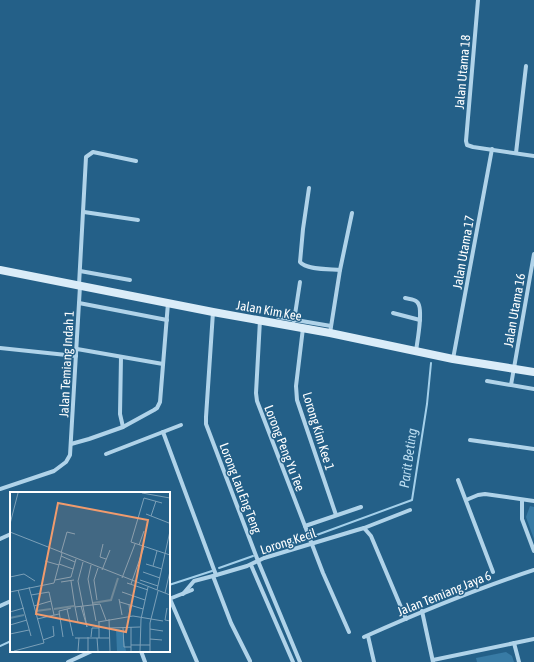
<svg xmlns="http://www.w3.org/2000/svg" width="534" height="662" font-family="'Asap Condensed',sans-serif">
<style>
.green{fill:#387ba5}
.lines{fill:none;stroke-linecap:round;stroke-linejoin:round}
.stream{stroke:#a4d0ea;stroke-width:2}
.street{stroke:#b0d3e9;stroke-width:4}
.secondary{stroke:#daecf8;stroke-width:8}
.labels{text-anchor:middle;stroke-width:3;stroke-linejoin:round;paint-order:stroke}
.street-label{font-size:13px;fill:#fff;stroke:#246088}
.water-label{font-size:14px;font-style:italic;fill:#bbddf1;stroke:#246088}
.inset-river{fill:none;stroke:#5b86a0;stroke-width:2}
.inset-road{fill:none;stroke:#7ca0b8;stroke-width:1}
.view{fill:#f19b6d;fill-opacity:0.15;stroke:#f19b6d;stroke-width:2}
.inset-edge{fill:none;stroke:#fff;stroke-width:2}
</style>
<rect width="100%" height="100%" fill="#246088"/>
<!-- green -->
<g class="green">
<polygon points="530,506 534,507 534,539 526,517"/>
<polygon points="506,652 512,656 514,662 477,662 476,658"/>
</g>
<g class="lines">
<!-- stream -->
<g class="stream">
<polyline points="314,536 412,500 427,404 431,363"/>
<polyline points="262,553 305,539"/>
<polyline points="219,568 253,556"/>
<polyline points="169,585 212,571"/>
<polyline points="0,646 11,641"/>
</g>
<!-- street -->
<g class="street">
<polyline points="478,0 466,141 467,145 473,147 534,156"/>
<polyline points="516,153 526,66"/>
<path d="M 309,188 L 303,229 L 300,262 C 306,270 330,269 340,270"/>
<polyline points="84,212 138,220"/>
<polyline points="80,271 130,280"/>
<polyline points="79,285 86,157 93,152 136,161"/>
<path d="M 405,298 C 409,299 415,299 417,302 C 424,307 417,343 416,351"/>
<polyline points="79,303 167,320"/>
<polyline points="213,312 206,417 206,424 258,561 300,662"/>
<polyline points="393,313 420,320"/>
<polyline points="278,317 331,326"/>
<polyline points="260,320 256,393 257,401 323,573 349,632"/>
<polyline points="294,321 300,282"/>
<polyline points="303,328 296,386 297,400 336,515"/>
<polyline points="330,333 340,270 352,213"/>
<polyline points="0,348 76,356"/>
<polyline points="77,349 163,364"/>
<polyline points="121,357 120,414 123,427"/>
<polyline points="453,359 492,149"/>
<polyline points="487,381 534,389"/>
<polyline points="511,385 534,254"/>
<polyline points="163,432 216,575"/>
<polyline points="470,440 534,449"/>
<polyline points="71,444 89,439 123,427 154,410 157,408 160,402 168,303"/>
<polyline points="106,454 181,425"/>
<polyline points="458,480 493,572"/>
<polyline points="0,489 54,471 66,462 70,455 80,286"/>
<polyline points="466,500 478,495 485,494 534,501"/>
<polyline points="522,500 522,519 534,551"/>
<polyline points="305,526 361,507"/>
<polyline points="364,528 410,510"/>
<polyline points="0,539 11,534"/>
<polyline points="251,565 293,662"/>
<polyline points="183,594 194,581 213,576"/>
<polyline points="169,599 192,590"/>
<polyline points="170,599 197,662"/>
<polyline points="0,606 11,601"/>
<polyline points="422,611 433,662"/>
<polyline points="368,636 374,662"/>
<path d="M 364,637 C 420,612 476,589 534,570"/>
<polyline points="514,643 519,662"/>
<polyline points="141,651 145,662"/>
<polyline points="433,660 534,639"/>
<polyline points="250,661 231,623 213,576 247,566 264,558 357,530 364,528 371,536 406,619"/>
<polyline points="68,662 92,651"/>
</g>
<!-- secondary -->
<polyline class="secondary" points="0,270 213,312 330,333 453,359 534,372"/>
</g>
<g class="labels">
<!-- street labels -->
<g class="street-label">
<text transform="translate(462 72) rotate(-85)" y="5">Jalan Utama 18</text>
<text transform="translate(463 252) rotate(-80)" y="5">Jalan Utama 17</text>
<text transform="translate(269 310) rotate(10)" y="5">Jalan Kim Kee</text>
<text transform="translate(514 310) rotate(-80)" y="5">Jalan Utama 16</text>
<text transform="translate(66 364) rotate(-87)" y="5">Jalan Temiang Indah 1</text>
<text transform="translate(319 431) rotate(73)" y="5">Lorong Kim Kee 1</text>
<text transform="translate(285 448) rotate(69)" y="5">Lorong Peng Yu Tee</text>
<text transform="translate(241 488) rotate(69)" y="5">Lorong Lau Eng Teng</text>
<text transform="translate(288 541) rotate(-18)" y="5">Lorong Kecil</text>
<text transform="translate(444 593) rotate(-22)" y="5">Jalan Temiang Jaya 6</text>
</g>
<!-- water labels -->
<g class="water-label">
<text transform="translate(408 458) rotate(-82)" y="5">Parit Beting</text>
</g>
</g>
<!-- overview -->
<g transform="translate(10 492)">
<rect width="160" height="160" fill="#246088"/>
<path d="M 106,137 L 112,138 L 116,159 L 107,159 Z" fill="#387ba5"/>
<path class="inset-river" d="M 83,111 L 101,108 L 108,86M 44,117 L 64,114M 26,119 L 41,117M 0,126 L 14,123"/>
<path class="inset-road" d="M 132,1 L 160,6M 152,11 L 134,6 L 121,50 L 160,63M 136,22 L 159,31M 141,24 L 146,9M 0,32 L 8,1M 0,40 L 160,103M 93,52 L 90,65 L 96,67M 129,53 L 134,39M 51,61 L 57,40 L 65,42M 51,64 L 65,70M 35,69 L 49,73M 49,72 L 63,77M 136,72 L 152,77M 81,73 L 78,87 L 86,129M 143,74 L 147,59M 92,78 L 100,58M 133,80 L 150,86M 0,85 L 14,82 L 25,89M 112,86 L 125,52M 45,88 L 61,85 L 66,67M 130,88 L 148,94M 61,89 L 65,115M 51,90 L 64,88M 117,91 L 138,98M 121,92 L 134,55M 8,98 L 21,144M 147,98 L 160,39M 0,100 L 44,91 L 52,61M 112,100 L 135,108M 155,101 L 160,79M 21,103 L 39,100 L 44,123M 109,107 L 112,123M 87,108 L 84,88 L 88,76M 110,110 L 133,117M 119,112 L 120,124M 24,114 L 41,109M 71,114 L 77,135 L 68,89 L 73,70M 157,116 L 155,128 L 160,129M 57,117 L 63,144M 0,120 L 14,116M 27,127 L 49,122M 99,127 L 100,159M 68,130 L 65,115 L 90,112 L 96,128M 88,130 L 123,124 L 153,129M 89,130 L 89,146M 0,133 L 17,128M 121,135 L 121,159M 99,136 L 130,135M 113,136 L 114,155 L 121,155M 140,137 L 153,139M 0,142 L 19,138M 53,145 L 49,119 L 61,116M 78,145 L 78,159M 81,145 L 82,136 L 89,136M 65,146 L 99,146M 87,146 L 88,159M 140,147 L 152,148M 33,148 L 44,144 L 43,134M 121,153 L 140,153M 4,159 L 34,151 L 19,95M 68,159 L 69,146M 130,159 L 131,127 L 138,95M 140,159 L 140,131 L 148,99"/>
<path class="view" d="M 48,11 L 138,28 L 116,140 L 26,122 Z"/>
<rect width="160" height="160" class="inset-edge"/>
</g>
</svg>
